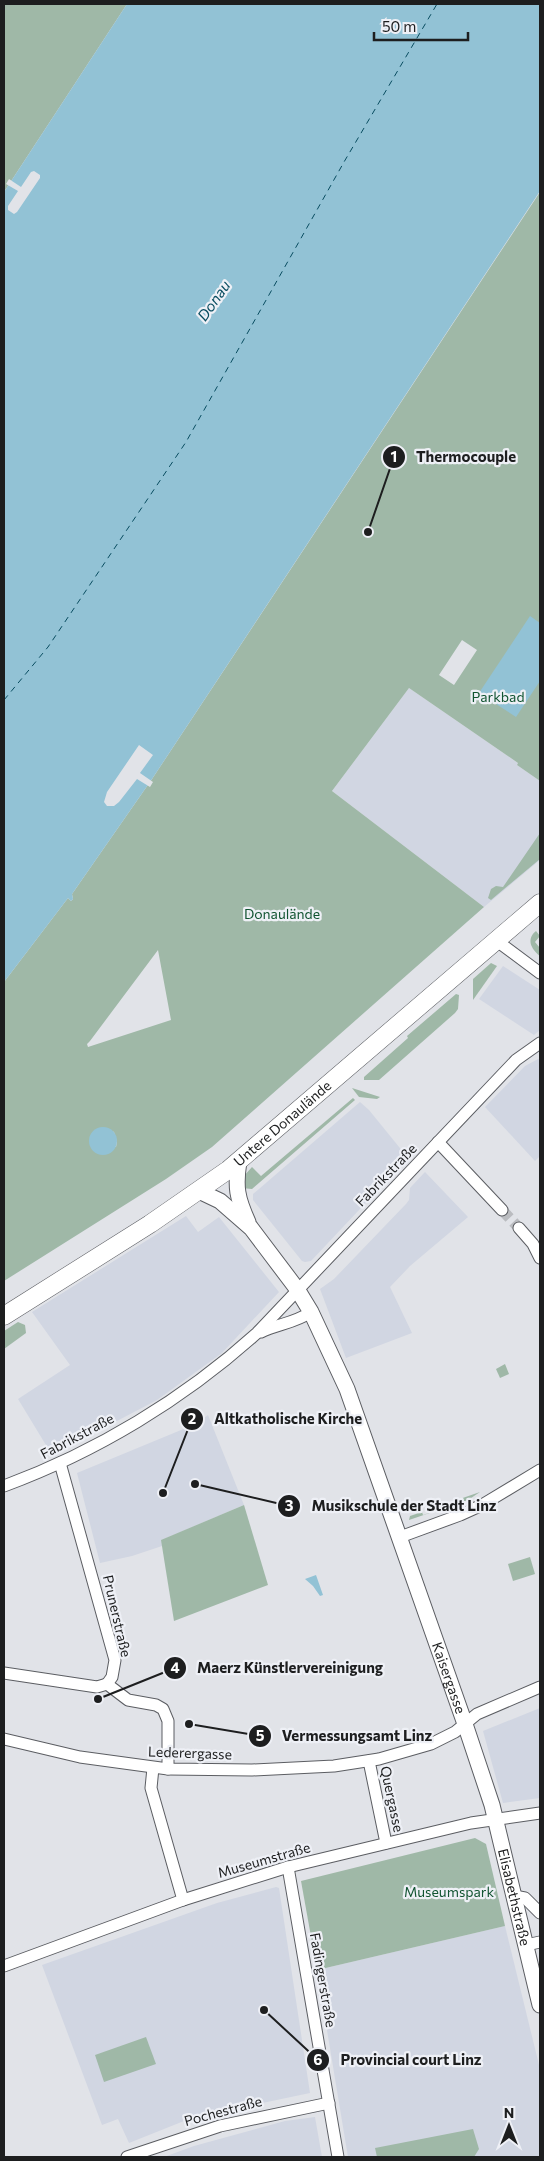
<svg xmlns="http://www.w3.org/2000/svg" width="544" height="2161" font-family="Commissioner,sans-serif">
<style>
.built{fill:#d1d6e2}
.green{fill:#9fb8a7;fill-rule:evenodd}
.water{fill:#92c2d5}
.pier{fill:#e1e3e8}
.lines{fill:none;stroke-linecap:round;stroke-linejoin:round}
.ferry{stroke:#084c60;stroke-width:1;stroke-dasharray:6 5;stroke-linecap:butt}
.minor-tunnel{stroke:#babcc0;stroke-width:11;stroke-dasharray:11 5.5;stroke-linecap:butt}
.minor-casing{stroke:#5b5d62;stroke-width:13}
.secondary-casing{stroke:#5b5d62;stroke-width:17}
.primary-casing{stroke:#5b5d62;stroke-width:19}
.minor{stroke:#fff;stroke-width:11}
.secondary{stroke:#fff;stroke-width:15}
.primary{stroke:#fff;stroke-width:18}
.labels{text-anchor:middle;stroke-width:4.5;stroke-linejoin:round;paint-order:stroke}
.park-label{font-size:14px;fill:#115431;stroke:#eef0f6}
.street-label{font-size:14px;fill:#1d1e1f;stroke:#eef0f6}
.water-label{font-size:15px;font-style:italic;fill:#084c60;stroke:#eef0f6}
.leader{fill:none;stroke:#1d1e1f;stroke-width:2}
.callout-dot{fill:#1d1e1f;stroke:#eef0f6;stroke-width:2}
.mark-label{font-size:15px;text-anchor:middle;font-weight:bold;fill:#fff}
.callout-label{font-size:15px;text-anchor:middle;font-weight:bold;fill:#1d1e1f;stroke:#eef0f6;stroke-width:4.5;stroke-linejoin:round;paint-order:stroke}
</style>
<rect width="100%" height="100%" fill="#e1e3e8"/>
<!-- built -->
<g class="built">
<polygon points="409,688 518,763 517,765 540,781 540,860 484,907 332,791"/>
<polygon points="503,966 540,990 540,1030 534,1035 479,999"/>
<polygon points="540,1058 540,1156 535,1161 485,1107 525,1066"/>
<polygon points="360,1102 369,1110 408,1158 311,1261 305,1262 302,1261 253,1200 253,1194"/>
<polygon points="425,1172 468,1217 410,1266 390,1287 412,1333 346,1358 320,1289 334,1279 406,1204 409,1200 410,1188"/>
<polygon points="186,1216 198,1232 219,1217 279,1292 222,1353 157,1400 52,1455 18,1399 70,1365 32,1312"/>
<polygon points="208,1415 244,1505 162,1540 162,1546 132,1556 100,1563 77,1473 198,1423"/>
<polygon points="540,1708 540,1798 503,1803 483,1731"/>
<polygon points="276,1887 279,1888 310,2093 209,2114 189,2119 129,2143 118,2119 102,2125 42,1965 217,1903"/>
<polygon points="505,1926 540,2069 540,2157 348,2157 317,1970"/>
<polygon points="315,2117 322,2157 164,2157 194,2146 285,2121"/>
</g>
<!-- green -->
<g class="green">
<polygon points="4,4 127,4 4,192"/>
<path d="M 540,192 L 540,781 L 517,765 L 518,763 L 409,688 L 332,791 L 484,907 L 212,1147 L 166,1179 L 4,1281 L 4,982 L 68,898 L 71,901 L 73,899 L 72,894 L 152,779 ZM 462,640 L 477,650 L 454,685 L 439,675 ZM 158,950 L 171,1020 L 88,1047 L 87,1044 L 90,1041 ZM 101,1128 L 105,1128 L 114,1132 L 117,1142 L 116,1147 L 90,1140 L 93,1132 Z"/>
<polygon points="540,833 540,859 491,900 488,898 491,889 496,886 503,887"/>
<path d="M 536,931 L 540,936 L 535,942 L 540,948 L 540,956 C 531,949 526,939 536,931 Z"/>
<polygon points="491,963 497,966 473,1000 473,979"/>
<polygon points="456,994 459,995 458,1009 455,1013 379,1080 364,1080 364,1077 408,1038 407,1036"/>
<polygon points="352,1088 380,1097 377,1099 359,1097"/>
<polygon points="353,1098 355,1100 252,1189 241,1188 243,1177 252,1167 261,1176"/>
<polygon points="18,1322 25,1325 26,1333 4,1349 4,1331"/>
<polygon points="505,1364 509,1374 500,1378 496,1369"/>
<polygon points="480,1492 468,1500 409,1520 410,1516 422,1512 423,1515 429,1513 428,1510"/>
<polygon points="244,1505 268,1585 174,1621 161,1540"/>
<polygon points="530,1557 535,1574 513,1581 508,1564"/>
<polygon points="475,1838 486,1844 505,1926 317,1970 301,1881"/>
<polygon points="146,2037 156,2064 104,2082 95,2055"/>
<polygon points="473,2129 479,2149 474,2157 377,2157 375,2148"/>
</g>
<!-- water -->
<g class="water">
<polygon points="127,4 540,4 540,191 152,779 72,894 73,899 71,901 68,898 4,982 4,192"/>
<polygon points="530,616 540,623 540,681 516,717 479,693"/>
<circle cx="103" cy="1141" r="14"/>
<polygon points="316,1575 323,1595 320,1596 313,1586 305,1579"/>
</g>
<!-- pier -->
<g class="pier">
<polygon points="34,171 40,175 40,178 17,212 14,214 8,210 8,206 18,191 6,184 9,179 21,187 31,172"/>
<polygon points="139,745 153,755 140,773 153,782 150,787 137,779 119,802 114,806 107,806 104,802 107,792"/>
</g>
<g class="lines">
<!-- ferry -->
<polyline class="ferry" points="4,700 48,647 186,442 344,162 437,4"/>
<!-- minor-tunnel -->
<polyline class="minor-tunnel" points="502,1210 519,1228"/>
<defs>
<g id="minor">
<polyline points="497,941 540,973"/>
<polyline points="438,1142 502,1210"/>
<polyline points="519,1228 533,1244 540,1258"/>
<path d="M 261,1332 C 278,1324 295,1323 311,1312"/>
<polyline points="60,1463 115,1660 112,1677 107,1684 128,1700 156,1705 163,1709 168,1721 168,1769"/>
<path d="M 4,1486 C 96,1452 184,1399 257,1333 L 516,1060 L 540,1043"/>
<polyline points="400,1537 460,1515 482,1505 540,1470"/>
<polyline points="4,1673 97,1687 107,1684"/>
<polyline points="4,1739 80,1757 168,1769 252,1770 334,1766 379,1759 431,1744 455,1732 477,1714 540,1687"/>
<polyline points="369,1761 386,1843"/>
<polyline points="153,1768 151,1788 183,1900"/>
<polyline points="288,1867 338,2157"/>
<polyline points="514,1896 525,1898 540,1913"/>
<polyline points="526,1945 540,1942"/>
<polyline points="4,1966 183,1900 288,1867 471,1823 540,1813"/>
<polyline points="127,2157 220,2126 329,2103"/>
</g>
<g id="secondary">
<path d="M 239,1161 C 235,1187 237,1198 248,1222"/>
<path id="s1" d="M 199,1191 L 220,1201 L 251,1228 L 297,1289 L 311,1312 L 347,1389 L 465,1724 L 492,1805 L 540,2005"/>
</g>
<g id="primary">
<path id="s2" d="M 4,1316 L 150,1224 L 228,1170 L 540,903"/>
</g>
</defs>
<!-- minor casing -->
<use href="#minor" class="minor-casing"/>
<!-- secondary casing -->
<use href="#secondary" class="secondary-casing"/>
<!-- primary casing -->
<use href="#primary" class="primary-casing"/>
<!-- minor -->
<use href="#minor" class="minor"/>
<!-- secondary -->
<use href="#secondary" class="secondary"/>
<!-- primary -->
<use href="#primary" class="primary"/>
</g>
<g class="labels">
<!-- park labels -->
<g class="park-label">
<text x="498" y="702">Parkbad</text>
<text x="282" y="919">Donaulände</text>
<text x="449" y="1897">Museumspark</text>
</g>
<!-- street labels -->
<g class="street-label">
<text dy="5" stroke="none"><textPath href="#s2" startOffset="339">Untere Donaulände</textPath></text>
<text transform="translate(386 1175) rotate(-46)" y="5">Fabrikstraße</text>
<text transform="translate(77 1436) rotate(-28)" y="5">Fabrikstraße</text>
<text transform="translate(117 1616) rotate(77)" y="5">Prunerstraße</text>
<text dy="5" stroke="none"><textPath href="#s1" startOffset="559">Kaisergasse</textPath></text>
<text transform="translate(190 1753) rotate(2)" y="5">Lederergasse</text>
<text transform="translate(392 1799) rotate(78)" y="5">Quergasse</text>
<text transform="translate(264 1860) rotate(-16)" y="5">Museumstraße</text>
<text dy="5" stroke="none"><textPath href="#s1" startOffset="788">Elisabethstraße</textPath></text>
<text transform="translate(323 1980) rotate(80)" y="5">Fadingerstraße</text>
<text transform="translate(223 2111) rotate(-15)" y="5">Pochestraße</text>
</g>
<!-- water labels -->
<g class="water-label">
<text transform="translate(214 301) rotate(-55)" y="5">Donau</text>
</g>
</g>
<!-- callouts -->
<path class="leader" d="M368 532L394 457M163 1493L192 1419M195 1484L289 1506M98 1699L175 1668M189 1724L260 1736M264 2010L318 2060"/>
<g class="callout-dot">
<circle cx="368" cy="532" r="5"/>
<circle cx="163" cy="1493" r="5"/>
<circle cx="195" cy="1484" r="5"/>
<circle cx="98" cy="1699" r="5"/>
<circle cx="189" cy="1724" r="5"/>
<circle cx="264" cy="2010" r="5"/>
<circle cx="394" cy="457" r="12"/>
<circle cx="192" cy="1419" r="12"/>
<circle cx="289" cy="1506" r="12"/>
<circle cx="175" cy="1668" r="12"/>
<circle cx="260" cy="1736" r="12"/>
<circle cx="318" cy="2060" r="12"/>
</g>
<g class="mark-label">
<text x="394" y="462">1</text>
<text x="192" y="1424">2</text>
<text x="289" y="1511">3</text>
<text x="175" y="1673">4</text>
<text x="260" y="1741">5</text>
<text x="318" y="2065">6</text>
</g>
<g class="callout-label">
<text x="466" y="462">Thermocouple</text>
<text x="288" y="1424">Altkatholische Kirche</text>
<text x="404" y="1511">Musikschule der Stadt Linz</text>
<text x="290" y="1673">Maerz Künstlervereinigung</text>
<text x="357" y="1741">Vermessungsamt Linz</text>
<text x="411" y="2065">Provincial court Linz</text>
</g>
<!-- border -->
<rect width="544" height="2161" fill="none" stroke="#1d1e1f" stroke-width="10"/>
<!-- north arrow -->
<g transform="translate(509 2126)" stroke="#eef0f6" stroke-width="4" paint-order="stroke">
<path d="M0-4L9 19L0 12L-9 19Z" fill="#1d1e1f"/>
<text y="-8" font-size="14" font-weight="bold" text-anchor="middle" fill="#1d1e1f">N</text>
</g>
<!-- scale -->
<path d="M374 32v8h94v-8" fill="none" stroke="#1d1e1f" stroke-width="2.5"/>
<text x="382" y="32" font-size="15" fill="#1d1e1f" stroke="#eef0f6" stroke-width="4" paint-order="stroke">50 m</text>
</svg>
